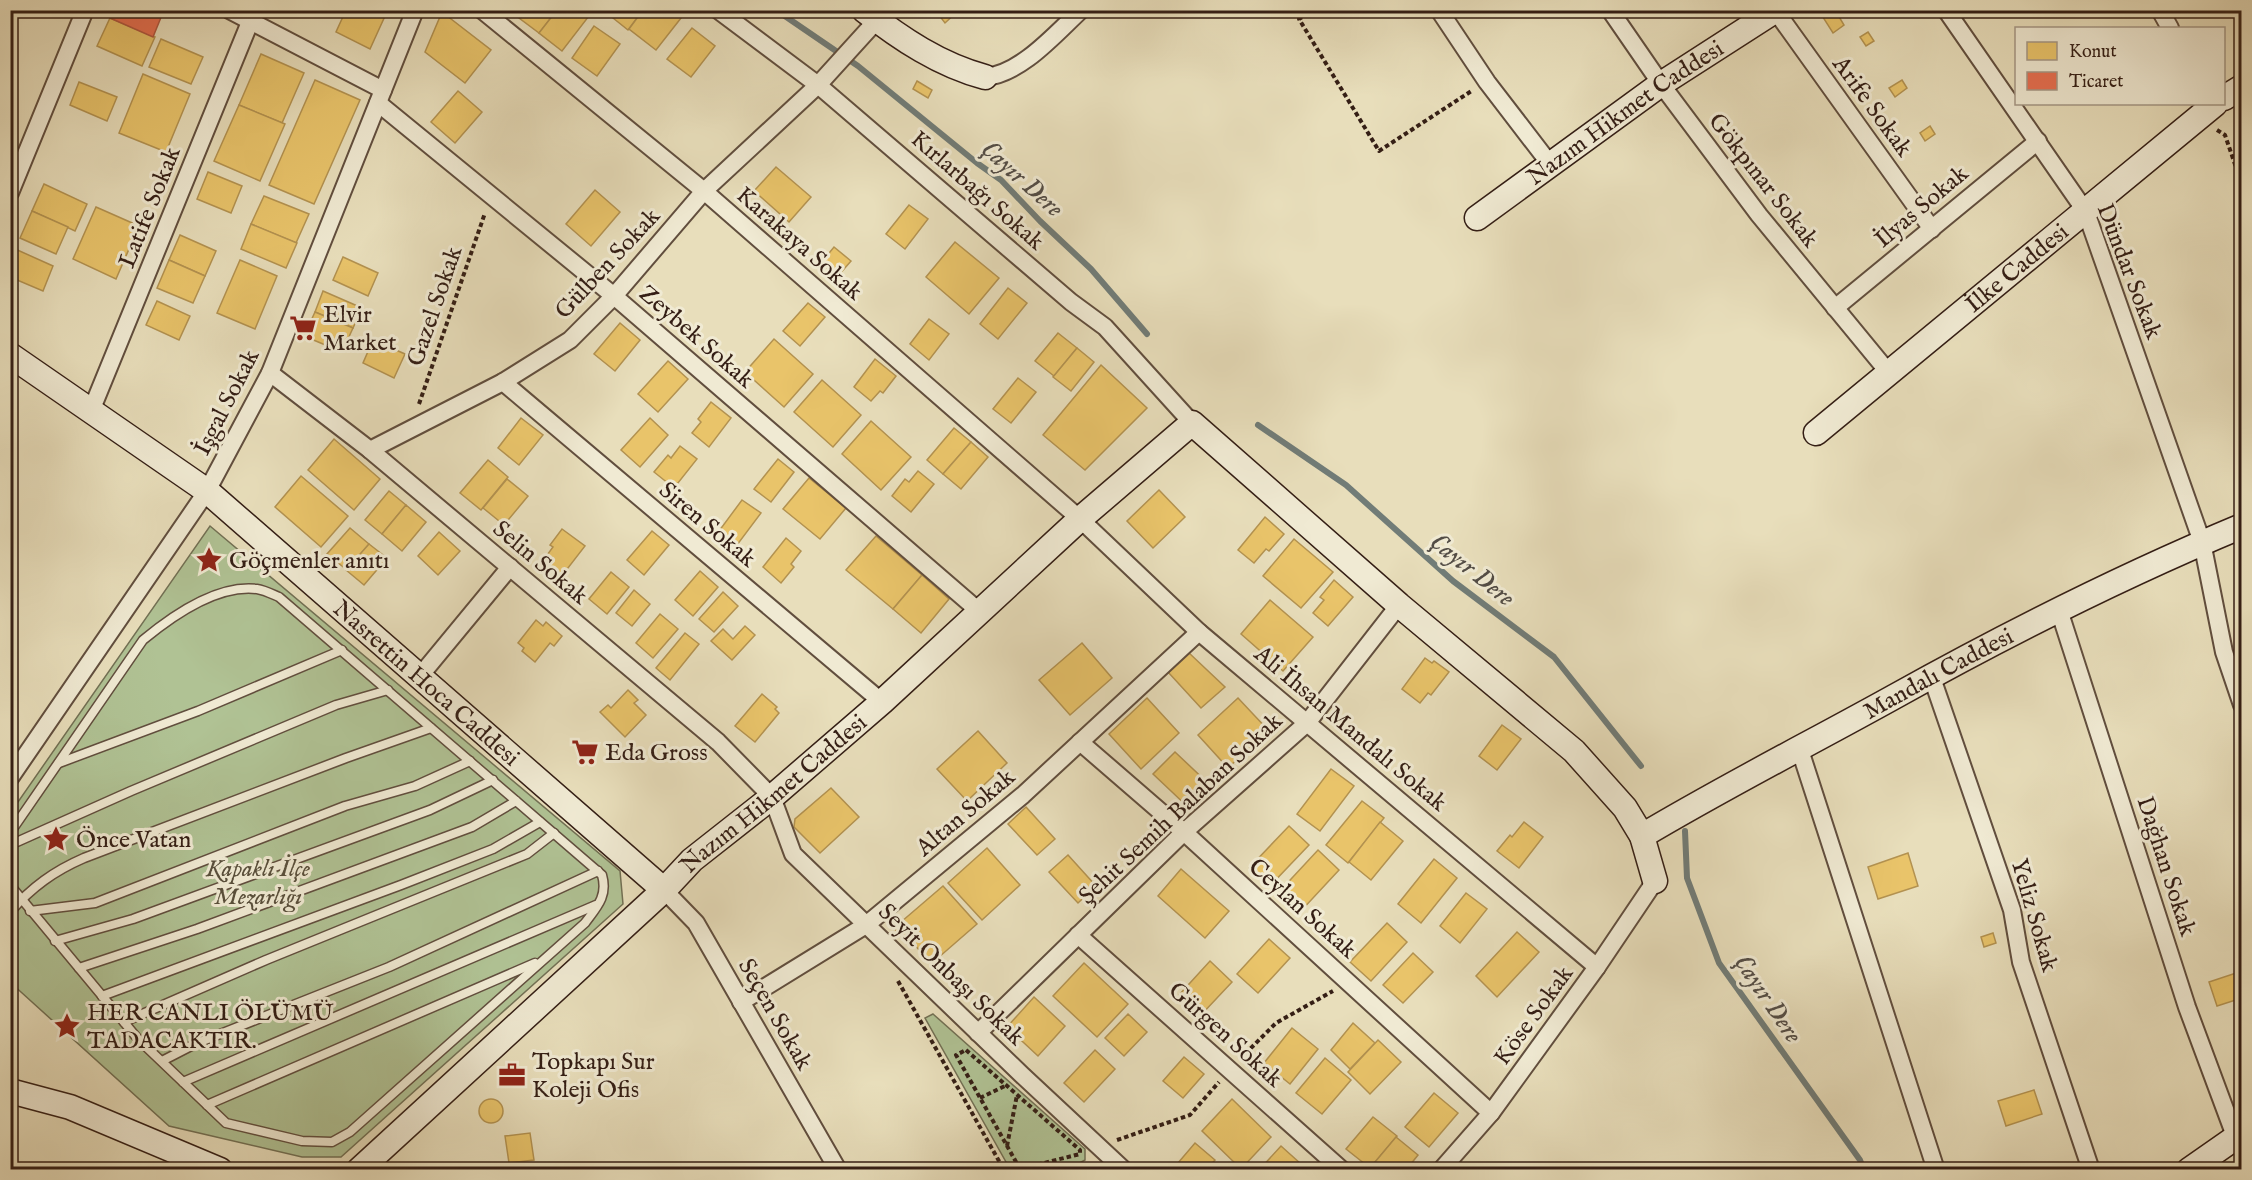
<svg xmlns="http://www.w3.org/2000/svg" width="2252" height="1180" font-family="'IM FELL English',serif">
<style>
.green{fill:#b0c294;stroke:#727054;stroke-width:1.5}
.homes{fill:#e9c46a;stroke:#b39250;stroke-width:1.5}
.shops{fill:#e76f51;stroke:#b1573f;stroke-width:1.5}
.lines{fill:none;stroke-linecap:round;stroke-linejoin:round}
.stream{stroke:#717c77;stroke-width:6}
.lane-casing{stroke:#614e3e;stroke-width:11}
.street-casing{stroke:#614e3e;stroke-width:20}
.secondary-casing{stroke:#341e15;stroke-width:27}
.path{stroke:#341e15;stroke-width:4;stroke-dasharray:4.5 3;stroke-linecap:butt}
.lane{stroke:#f0ead3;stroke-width:8}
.street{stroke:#f0ead3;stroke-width:16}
.secondary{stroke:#f0ead3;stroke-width:24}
.labels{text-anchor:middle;stroke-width:6;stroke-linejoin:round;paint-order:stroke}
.street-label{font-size:24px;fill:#341e15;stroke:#f0ead3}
.poi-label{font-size:24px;fill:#341e15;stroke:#f0ead3;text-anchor:start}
.park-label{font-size:24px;font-style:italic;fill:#594f3b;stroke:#f0ead3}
.water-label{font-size:26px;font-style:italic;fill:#534d46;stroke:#f0ead3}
</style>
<rect width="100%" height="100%" fill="#e8debb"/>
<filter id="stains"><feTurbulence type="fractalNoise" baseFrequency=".00333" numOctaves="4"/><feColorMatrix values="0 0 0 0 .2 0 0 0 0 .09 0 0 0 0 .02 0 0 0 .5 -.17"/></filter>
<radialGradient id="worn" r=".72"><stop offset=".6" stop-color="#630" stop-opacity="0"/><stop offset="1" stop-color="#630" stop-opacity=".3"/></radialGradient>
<!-- green -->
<g class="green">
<polygon points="210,526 620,871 623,904 341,1157 302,1157 169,1126 11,983 11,812"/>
<polygon points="933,1014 1085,1149 1085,1160 1068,1169 1010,1169 925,1018"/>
</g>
<!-- homes -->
<g class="homes">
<polygon points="346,10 374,10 385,16 370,49 336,32"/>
<polygon points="518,10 557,10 539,33 515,15"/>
<polygon points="557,10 581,10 589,16 562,51 539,33"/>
<polygon points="603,10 643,10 628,30"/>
<polygon points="643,10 672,10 681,18 656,50 629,29"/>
<polygon points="935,10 959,10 945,23"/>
<polygon points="1835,10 1844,25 1833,33 1819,11"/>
<polygon points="442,12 491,50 465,83 425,52"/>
<polygon points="110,18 155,37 142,66 97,46"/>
<polygon points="594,26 620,44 597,76 572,58"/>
<polygon points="692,28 715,46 691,77 667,59"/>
<polygon points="1868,32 1874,41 1866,46 1860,37"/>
<polygon points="161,39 203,57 191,84 149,67"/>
<polygon points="261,54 304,73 282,123 239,105"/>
<polygon points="143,74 190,94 166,152 119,133"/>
<polygon points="315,80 360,100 314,204 269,185"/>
<polygon points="1902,80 1907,88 1895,97 1889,88"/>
<polygon points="917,81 932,90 928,98 913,89"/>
<polygon points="79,82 117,97 107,121 70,105"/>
<polygon points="458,91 482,112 455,143 431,122"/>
<polygon points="239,105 285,124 260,181 214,161"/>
<polygon points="1930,126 1935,134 1925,141 1920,133"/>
<polygon points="776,167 811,197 789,222 754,191"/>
<polygon points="208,172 242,186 231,213 197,199"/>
<polygon points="44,184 87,204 75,231 32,211"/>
<polygon points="595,190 620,212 591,246 566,224"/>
<polygon points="264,196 309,214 296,243 251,224"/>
<polygon points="909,205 928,219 905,249 886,234"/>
<polygon points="96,207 139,226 116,279 73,259"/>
<polygon points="32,211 68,227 56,254 20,238"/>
<polygon points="251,224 297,243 286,268 241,249"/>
<polygon points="180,235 216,251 205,276 169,260"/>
<polygon points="955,242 999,278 969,314 926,277"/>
<polygon points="834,247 851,261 837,277 821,263"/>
<polygon points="13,248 53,266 43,291 10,277 10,254"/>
<polygon points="343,257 378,273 368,296 333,280"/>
<polygon points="169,260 205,276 193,303 157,288"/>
<polygon points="240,260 277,276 255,329 217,313"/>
<polygon points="1008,288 1027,303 998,339 980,324"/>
<polygon points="323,291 362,308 353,328 315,312"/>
<polygon points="157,301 190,316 179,340 146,325"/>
<polygon points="808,303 825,317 800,346 783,331"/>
<polygon points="315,312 353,328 342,352 304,336"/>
<polygon points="929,319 949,334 929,360 910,344"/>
<polygon points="620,323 640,340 615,371 594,354"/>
<polygon points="1058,333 1077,348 1054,376 1035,361"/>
<polygon points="774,339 813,374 784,407 745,372"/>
<polygon points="373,340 405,354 394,378 363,363"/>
<polygon points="1077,348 1094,362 1071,391 1053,377"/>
<polygon points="875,359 896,376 883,393 880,391 871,401 854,387"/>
<polygon points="668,361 688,379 658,412 638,394"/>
<polygon points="1101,365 1147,408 1085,470 1043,435"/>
<polygon points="1018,378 1036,392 1011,423 993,409"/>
<polygon points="822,380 861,415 833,447 794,412"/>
<polygon points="711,402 731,418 709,447 692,433 701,422 698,419"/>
<polygon points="521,418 543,435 519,465 498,448"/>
<polygon points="650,418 668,435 640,467 621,450"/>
<polygon points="871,421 911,457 881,490 842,454"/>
<polygon points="954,428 971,442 943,474 927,460"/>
<polygon points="334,439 380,479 354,510 308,470"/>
<polygon points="971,442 988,457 961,489 943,474"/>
<polygon points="680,446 697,459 674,488 654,472 668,455 671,458"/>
<polygon points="778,459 794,472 771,502 754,489"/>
<polygon points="488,460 508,477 481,510 460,493"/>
<polygon points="918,471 934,484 911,512 892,496 905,479 909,482"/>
<polygon points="301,476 348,516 321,547 275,507"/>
<polygon points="809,478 846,508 820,539 783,509"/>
<polygon points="507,479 528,496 504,525 483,508"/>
<polygon points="1159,490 1185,517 1153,548 1127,521"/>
<polygon points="389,491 406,505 382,534 365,520"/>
<polygon points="742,500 761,513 737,545 719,531"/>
<polygon points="406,505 426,522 402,551 382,534"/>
<polygon points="1265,517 1284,534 1269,551 1266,549 1254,563 1238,550"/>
<polygon points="350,528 369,544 347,570 327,554"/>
<polygon points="562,529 585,546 561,577 542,562 553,547 550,545"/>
<polygon points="652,531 669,545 644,575 627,560"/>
<polygon points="439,532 460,551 438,575 418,556"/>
<polygon points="876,536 922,575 893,609 846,570"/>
<polygon points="786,538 801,551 791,564 794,567 781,583 763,567"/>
<polygon points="1294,539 1333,572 1301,608 1263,576"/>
<polygon points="369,544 387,558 364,585 346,570"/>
<polygon points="700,571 718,587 693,616 675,600"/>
<polygon points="611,572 629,587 607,614 589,599"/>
<polygon points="922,575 949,599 921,633 893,609"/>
<polygon points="1334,580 1353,597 1328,626 1313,613 1324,600 1320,597"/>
<polygon points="634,590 650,604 632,626 616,613"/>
<polygon points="723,592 738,606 714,632 699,619"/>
<polygon points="1270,600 1313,637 1283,671 1241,634"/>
<polygon points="660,614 678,629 653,658 636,643"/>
<polygon points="536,620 543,626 546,622 562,636 554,646 550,643 535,662 522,651 524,648 518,643"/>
<polygon points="745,626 755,635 732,660 711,641 723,629 733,639"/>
<polygon points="685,633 699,644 670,680 656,668"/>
<polygon points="1082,643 1112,678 1070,715 1039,680"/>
<polygon points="1188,652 1225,687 1201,708 1168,672"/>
<polygon points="1425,658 1432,663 1434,661 1449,672 1431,695 1428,693 1420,703 1402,689"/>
<polygon points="628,690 638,700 634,703 646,715 625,737 600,712 608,705 611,708"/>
<polygon points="762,694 777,707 775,709 779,713 755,742 735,726"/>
<polygon points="1147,698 1179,733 1141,769 1109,734"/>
<polygon points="1238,698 1268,730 1228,768 1198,735"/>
<polygon points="1502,725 1521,739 1497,770 1479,756"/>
<polygon points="978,731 1007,763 967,801 937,769"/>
<polygon points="1175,752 1211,786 1190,809 1153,774"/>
<polygon points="1331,769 1354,786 1320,831 1297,814"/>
<polygon points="831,788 859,817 820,853 794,827 795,819"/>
<polygon points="1362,801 1384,818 1348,863 1326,845"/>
<polygon points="1026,807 1055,839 1037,855 1008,824"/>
<polygon points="1380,822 1403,841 1371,880 1349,862"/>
<polygon points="1524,822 1543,837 1519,868 1497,851 1510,835 1512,837"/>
<polygon points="1289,826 1309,845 1269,887 1249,868"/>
<polygon points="987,848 1020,885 982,920 948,883"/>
<polygon points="1318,850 1339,870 1300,912 1279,892"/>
<polygon points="1908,853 1918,886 1878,899 1868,867"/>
<polygon points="1068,855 1096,886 1078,903 1049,872"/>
<polygon points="1434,859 1457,878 1421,923 1398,904"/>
<polygon points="1181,869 1229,911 1205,938 1158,896"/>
<polygon points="943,886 977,924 931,964 914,944 910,947 894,928"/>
<polygon points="1466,893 1487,909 1460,943 1440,926"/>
<polygon points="1387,923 1407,942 1371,981 1350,962"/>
<polygon points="1517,932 1539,952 1497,997 1476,976"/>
<polygon points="1993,933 1996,943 1984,947 1981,937"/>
<polygon points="1269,939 1290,958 1258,993 1237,974"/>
<polygon points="1413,953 1433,972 1403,1003 1383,985"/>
<polygon points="1210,961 1232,982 1201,1015 1179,995"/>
<polygon points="1084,963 1128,1004 1097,1037 1053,996"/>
<polygon points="2242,971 2242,998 2217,1006 2209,982"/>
<polygon points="1034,997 1065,1026 1038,1056 1007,1027"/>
<polygon points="1128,1014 1147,1032 1124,1056 1105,1038"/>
<polygon points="1353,1023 1375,1043 1350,1069 1331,1050"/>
<polygon points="1292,1028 1318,1049 1290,1084 1264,1063"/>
<polygon points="1378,1040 1401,1062 1370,1094 1348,1072"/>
<polygon points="1095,1050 1115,1069 1084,1102 1064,1083"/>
<polygon points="1184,1057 1204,1074 1183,1098 1163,1081"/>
<polygon points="1325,1058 1351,1080 1322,1114 1296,1093"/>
<polygon points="2034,1090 2042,1114 2006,1126 1998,1101"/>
<polygon points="1434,1093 1458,1113 1429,1147 1405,1127"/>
<circle cx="491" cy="1111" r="12"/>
<polygon points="1232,1099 1271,1137 1241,1169 1202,1131"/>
<polygon points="1373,1117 1397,1136 1370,1168 1346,1149"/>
<polygon points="530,1133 534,1160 509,1163 505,1136"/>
<polygon points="1396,1137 1418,1155 1406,1170 1371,1170 1370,1168"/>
<polygon points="1195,1143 1215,1160 1206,1170 1172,1170"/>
<polygon points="1281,1146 1301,1164 1295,1170 1259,1170"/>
</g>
<!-- shops -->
<polygon class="shops" points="113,10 164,10 153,37 110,18"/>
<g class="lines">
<!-- stream -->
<g class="stream">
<polyline points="776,10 858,66 977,163 1001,180 1040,221 1091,269 1147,334"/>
<polyline points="1258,425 1346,485 1453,581 1554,657 1641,766"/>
<polyline points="1685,831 1687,878 1719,963 1860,1160 1864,1170"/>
</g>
<defs>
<g id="lane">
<polyline points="59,763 198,711 342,650"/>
<path d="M 10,833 L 143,640 C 172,616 217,584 257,589 C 264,590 272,594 279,597 L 602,875 C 608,896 597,907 585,923 L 350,1132 L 332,1142 L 302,1141 L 226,1123 L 138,1039 L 10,885"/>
<polyline points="10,845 131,791 336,705 388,690"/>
<polyline points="30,911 95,903 345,806 415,786 470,761"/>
<path d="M 10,912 C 32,887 54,871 84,858 L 346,758 L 431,728"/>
<polyline points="55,941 133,919 430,810 493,780"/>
<polyline points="79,968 197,929 472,827 516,801"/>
<polyline points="102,996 401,885 493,849 540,822"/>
<polyline points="124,1022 266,960 527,854 554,833"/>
<polyline points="162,1061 195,1044 389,967 598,871"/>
<polyline points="183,1082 596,905"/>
<polyline points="207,1105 535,963"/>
</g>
<g id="street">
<polyline points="229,10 383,90"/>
<polyline points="482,10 704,191 1080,519 1199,632 1597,967"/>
<polyline points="718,10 818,85 1071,302 1105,327 1192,423"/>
<polyline points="1439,10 1487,82 1550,164"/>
<polyline points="1610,10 1661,84 1759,215 1889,373"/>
<polyline points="1775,10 1932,229"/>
<polyline points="1946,10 2086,212 2202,542 2224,652 2242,705"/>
<polyline points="2160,10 2170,28"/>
<path d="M 985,77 C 1021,74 1055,34 1081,10"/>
<polyline points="378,103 614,296 980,612"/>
<polyline points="10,193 85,10"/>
<polyline points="1835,308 2038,141"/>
<polyline points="270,373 370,450 718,742 772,797 793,854 1022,1075 1124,1170"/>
<polyline points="503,382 882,702"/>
<polyline points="91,411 250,22"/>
<polyline points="370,450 503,382 570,340 614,296 704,191 818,85 877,20"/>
<polyline points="2059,610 2187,1007 2235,1136"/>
<polyline points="1931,675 2012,910 2021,962 2091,1170"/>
<polyline points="420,676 510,567"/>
<polyline points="1080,742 1184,832 1491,1113"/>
<polyline points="1799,747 1936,1170"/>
<polyline points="10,778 207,491 270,373 415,10"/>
<polyline points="664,890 696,923 838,1170"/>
<polyline points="1078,935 1342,1170"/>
<polyline points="741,1002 866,925 1023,795 1199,632"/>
<polyline points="978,1033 1184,832 1307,723 1399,605"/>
<polyline points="1441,1170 1491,1113 1597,967 1655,881"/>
</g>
<g id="secondary">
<path d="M 864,10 C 901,39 940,65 985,77"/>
<polyline points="2224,98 2242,87"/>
<path id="s1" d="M 1477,218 L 1661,84 L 1776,10"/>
<path id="s2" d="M 10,355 L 207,491 L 664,890"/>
<path id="s3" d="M 1816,433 L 2215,104"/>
<path id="s4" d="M 1642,836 C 1724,787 1809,744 1892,698 C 2005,635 2122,576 2242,526"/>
<polyline points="10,1091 70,1107 220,1170"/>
<path id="s5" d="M 359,1170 L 664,890 L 692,860 L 772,797 L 882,702 L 1080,519 L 1192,423 L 1399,605 L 1574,751 L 1625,808 L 1642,836 L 1655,881"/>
<polyline points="2189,1170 2242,1133"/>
</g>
</defs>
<!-- lane casing -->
<use href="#lane" class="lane-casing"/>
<!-- street casing -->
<use href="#street" class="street-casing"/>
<!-- secondary casing -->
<use href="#secondary" class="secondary-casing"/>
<!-- path -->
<g class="path">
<polyline points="1315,10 1299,19 1379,151 1473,90"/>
<polyline points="2217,130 2225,135 2242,185"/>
<polyline points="419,404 485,213"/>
<polyline points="898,981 1004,1170"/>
<polygon points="966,1050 1080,1150 1080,1154 1020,1169 956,1055"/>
<polyline points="1240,1059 1276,1023 1333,991"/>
<polyline points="980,1098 1007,1085"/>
<polyline points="1117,1140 1190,1115 1219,1082"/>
<polyline points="1007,1146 1017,1095"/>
</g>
<!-- lane -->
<use href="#lane" class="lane"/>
<!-- street -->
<use href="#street" class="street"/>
<!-- secondary -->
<use href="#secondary" class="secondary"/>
</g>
<!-- icons -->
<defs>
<symbol id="supermarket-bare" viewBox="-9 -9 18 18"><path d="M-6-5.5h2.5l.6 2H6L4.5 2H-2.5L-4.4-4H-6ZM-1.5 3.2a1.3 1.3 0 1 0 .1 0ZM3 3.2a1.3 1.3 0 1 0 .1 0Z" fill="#8f2418" stroke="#f0ead3" stroke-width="2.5" paint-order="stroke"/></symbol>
<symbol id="sight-bare" viewBox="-9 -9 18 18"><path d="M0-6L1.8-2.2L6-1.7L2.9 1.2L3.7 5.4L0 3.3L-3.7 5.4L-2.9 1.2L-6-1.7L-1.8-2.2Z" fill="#8f2418" stroke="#f0ead3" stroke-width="2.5" paint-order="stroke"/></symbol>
<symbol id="office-bare" viewBox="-9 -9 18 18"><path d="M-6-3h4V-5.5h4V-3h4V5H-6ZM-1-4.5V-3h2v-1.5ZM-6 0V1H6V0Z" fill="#8f2418" stroke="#f0ead3" stroke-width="2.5" paint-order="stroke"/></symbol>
</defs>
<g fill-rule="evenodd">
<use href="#supermarket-bare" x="284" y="309" width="38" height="38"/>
<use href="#sight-bare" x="190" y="541" width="38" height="38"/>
<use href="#supermarket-bare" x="566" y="733" width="38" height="38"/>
<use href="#sight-bare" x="37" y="820" width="38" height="38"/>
<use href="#sight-bare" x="48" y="1007" width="38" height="38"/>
<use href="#office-bare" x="493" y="1056" width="38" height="38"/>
</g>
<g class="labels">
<!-- street labels -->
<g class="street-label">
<text transform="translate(1873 106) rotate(54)" y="8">Arife Sokak</text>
<text dy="8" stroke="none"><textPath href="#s1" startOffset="182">Nazım Hikmet Caddesi</textPath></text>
<text transform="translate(1764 180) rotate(52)" y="8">Gökpınar Sokak</text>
<text transform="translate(978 190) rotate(41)" y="8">Kırlarbağı Sokak</text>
<text transform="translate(1921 206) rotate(-40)" y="8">İlyas Sokak</text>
<text transform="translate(149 207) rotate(-68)" y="8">Latife Sokak</text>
<text transform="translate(800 243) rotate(41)" y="8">Karakaya Sokak</text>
<text transform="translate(607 263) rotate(-47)" y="8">Gülben Sokak</text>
<text dy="8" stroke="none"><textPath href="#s3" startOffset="260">İlke Caddesi</textPath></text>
<text transform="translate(2130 271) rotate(69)" y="8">Dündar Sokak</text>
<text transform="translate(434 306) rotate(-71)" y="8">Gazel Sokak</text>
<text transform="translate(697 336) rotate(41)" y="8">Zeybek Sokak</text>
<text transform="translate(226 402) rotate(-63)" y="8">İşgal Sokak</text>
<text transform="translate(708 524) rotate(40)" y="8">Siren Sokak</text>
<text transform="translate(541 562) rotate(40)" y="8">Selin Sokak</text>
<text dy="8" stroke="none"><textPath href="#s4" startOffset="338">Mandalı Caddesi</textPath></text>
<text dy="8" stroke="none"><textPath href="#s2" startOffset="531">Nasrettin Hoca Caddesi</textPath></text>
<text transform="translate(1351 728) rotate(40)" y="8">Ali İhsan Mandalı Sokak</text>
<text dy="8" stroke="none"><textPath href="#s5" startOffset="560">Nazım Hikmet Caddesi</textPath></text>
<text transform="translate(1180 808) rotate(-43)" y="8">Şehit Semih Balaban Sokak</text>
<text transform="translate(965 812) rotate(-40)" y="8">Altan Sokak</text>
<text transform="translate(2167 866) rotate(72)" y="8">Dağhan Sokak</text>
<text transform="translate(1303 908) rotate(42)" y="8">Ceylan Sokak</text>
<text transform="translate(2035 915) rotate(74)" y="8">Yeliz Sokak</text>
<text transform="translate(952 974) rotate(44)" y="8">Seyit Onbaşı Sokak</text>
<text transform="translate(776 1014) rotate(60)" y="8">Seçen Sokak</text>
<text transform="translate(1533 1015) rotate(-54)" y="8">Köse Sokak</text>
<text transform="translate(1226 1034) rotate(42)" y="8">Gürgen Sokak</text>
</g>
<!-- poi labels -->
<g class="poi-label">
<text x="323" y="322">Elvir<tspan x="323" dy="28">Market</tspan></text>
<text x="229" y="568">Göçmenler anıtı</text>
<text x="605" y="760">Eda Gross</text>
<text x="76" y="847">Önce Vatan</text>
<text x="87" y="1020">HER CANLI ÖLÜMÜ<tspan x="87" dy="28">TADACAKTIR.</tspan></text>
<text x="532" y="1069">Topkapı Sur<tspan x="532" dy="28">Koleji Ofis</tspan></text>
</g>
<!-- park labels -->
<g class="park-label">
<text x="258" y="876">Kapaklı İlçe<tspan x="258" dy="28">Mezarlığı</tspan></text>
</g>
<!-- water labels -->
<g class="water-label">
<text transform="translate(1023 178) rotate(42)" y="9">Çayır Dere</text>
<text transform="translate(1473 569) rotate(39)" y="9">Çayır Dere</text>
<text transform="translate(1769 998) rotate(56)" y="9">Çayır Dere</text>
</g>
</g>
<!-- margin -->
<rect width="2252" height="1180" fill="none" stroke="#e8debb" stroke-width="36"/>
<rect x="12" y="12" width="2228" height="1156" fill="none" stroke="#341e15" stroke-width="3"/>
<rect x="18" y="18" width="2216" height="1144" fill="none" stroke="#341e15" stroke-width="1.5"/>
<!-- legend -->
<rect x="2015" y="27" width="210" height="78" fill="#f0ead3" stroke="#a59887" stroke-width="1.5"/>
<rect x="2027" y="42" width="30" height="18" fill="#e9c46a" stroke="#a59887" stroke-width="1.5"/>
<text x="2069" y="57" font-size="18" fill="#341e15">Konut</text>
<rect x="2027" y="72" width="30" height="18" fill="#e76f51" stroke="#a59887" stroke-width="1.5"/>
<text x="2069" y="87" font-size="18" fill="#341e15">Ticaret</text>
<rect width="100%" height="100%" filter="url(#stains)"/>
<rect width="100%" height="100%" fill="url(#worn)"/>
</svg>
